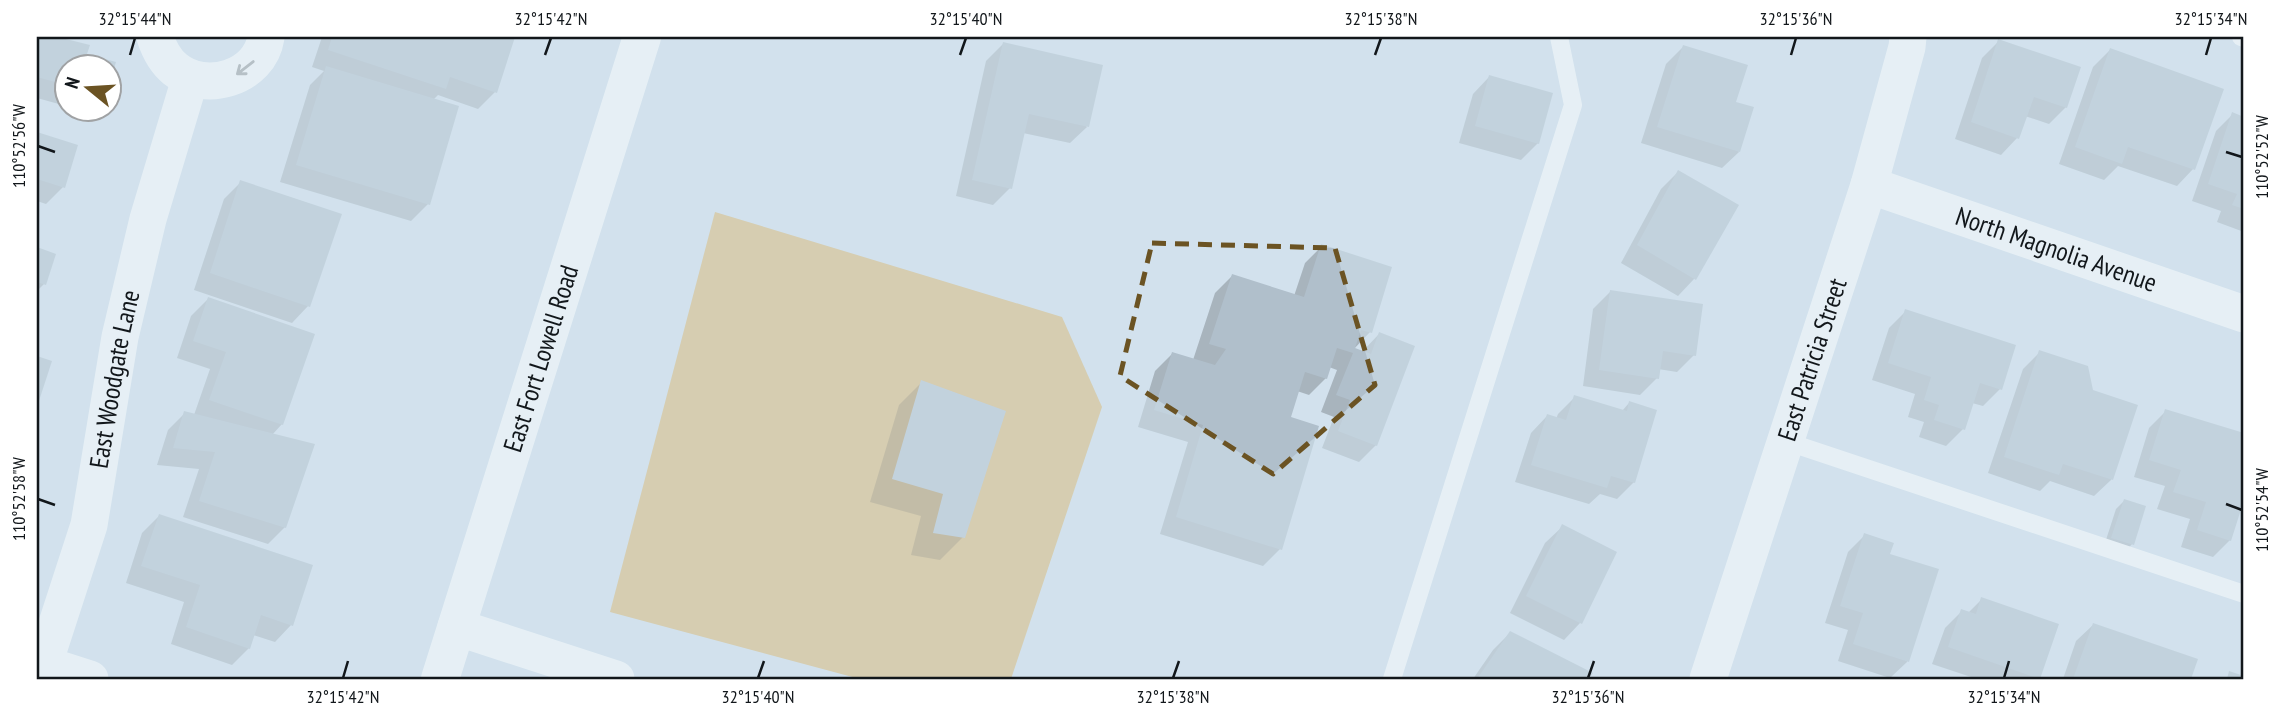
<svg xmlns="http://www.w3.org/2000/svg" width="2281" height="716" font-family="'PT Sans Narrow',sans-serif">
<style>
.green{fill:#dbb368}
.shadow{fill:#0003}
.building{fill:#b0bfcb}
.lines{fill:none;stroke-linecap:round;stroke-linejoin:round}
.lane{stroke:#fff;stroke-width:18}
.street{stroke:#fff;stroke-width:37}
.secondary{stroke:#fff;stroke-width:38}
.oneway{stroke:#949798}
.marked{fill:none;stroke:#6b5323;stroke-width:5;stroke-dasharray:14 9;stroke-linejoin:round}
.ticks{fill:none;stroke:#12171b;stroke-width:2.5}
.labels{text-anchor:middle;stroke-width:6;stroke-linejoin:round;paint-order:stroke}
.street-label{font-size:26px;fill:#12171b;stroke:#fff}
.neatline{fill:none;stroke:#12171b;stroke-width:2.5}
.ticks-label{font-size:18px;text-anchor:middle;fill:#12171b}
</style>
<rect width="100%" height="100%" fill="#d2e1ed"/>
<!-- green -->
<polygon class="green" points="715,212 1062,317 1102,407 1011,679 860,679 610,612"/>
<!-- shadow -->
<g class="shadow">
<polygon points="37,37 52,37 88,47 85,55 114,63 108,82 108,66 66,66 66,106 37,98"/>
<polygon points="322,37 513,37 495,92 478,109 438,95 433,100 428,204 411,221 280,182 310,85 324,71 312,67"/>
<polygon points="1999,41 2066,107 2049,124 2025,116 2017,138 2001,155 1955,139 1982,58"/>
<polygon points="1003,44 1087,127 1070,143 1023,133 1010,188 993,205 956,196 986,61"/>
<polygon points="1683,47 1739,152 1722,168 1641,143 1666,64"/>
<polygon points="2110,50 2193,169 2177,186 2118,166 2104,180 2059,164 2093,67"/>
<polygon points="1489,77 1538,143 1521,160 1459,143 1473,94"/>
<polygon points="74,108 92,108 88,112"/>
<polygon points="2233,114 2244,118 2244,232 2217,222 2221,211 2192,201 2216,131"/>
<polygon points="37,134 76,146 63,187 46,204 37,201"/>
<polygon points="1678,172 1737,205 1694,279 1678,296 1621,263 1661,189"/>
<polygon points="241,182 308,306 292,323 194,290 224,199"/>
<polygon points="1322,246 1370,332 1353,350 1361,353 1379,334 1376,445 1359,462 1322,448 1334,417 1321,412 1337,370 1329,367 1326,378 1309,395 1297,391 1289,419 1280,549 1263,566 1160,534 1188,442 1138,427 1155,371 1172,354 1193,360 1215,293 1232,276 1294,296 1305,263"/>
<polygon points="37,249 54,255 44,284 37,291"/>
<polygon points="1610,292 1694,355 1677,372 1658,369 1657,378 1640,395 1583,386 1593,309"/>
<polygon points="208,299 282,424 272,435 285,527 268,544 183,517 199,469 157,465 168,430 185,413 194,415 210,369 177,358 191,316"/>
<polygon points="1906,311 2014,346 2000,389 1983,406 1972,403 1963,429 1946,446 1919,437 1924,422 1908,417 1915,394 1872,380 1889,328"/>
<polygon points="2040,352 2092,392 2136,406 2111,480 2094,496 2050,481 2040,491 1988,473 2023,369"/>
<polygon points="922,382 963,537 940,560 911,555 921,516 870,502 899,405"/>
<polygon points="1575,397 1622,411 1629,403 1634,482 1617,499 1600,494 1589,504 1515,482 1531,433 1547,416 1556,419 1558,414"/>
<polygon points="2166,411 2244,435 2244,495 2230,540 2213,557 2181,547 2190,519 2157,509 2165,486 2134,477 2149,428"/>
<polygon points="2124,501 2132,544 2124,553 2104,546 2116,509"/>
<polygon points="159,516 291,625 275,642 253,635 249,648 232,665 171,644 184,602 126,583 142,533"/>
<polygon points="1562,527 1580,623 1564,640 1510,613 1545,543"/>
<polygon points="1865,535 1888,555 1937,571 1907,662 1890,678 1838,661 1848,630 1825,623 1848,552"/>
<polygon points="1982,599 2039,678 2037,679 1977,679 1932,664 1945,628 1962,611 1968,613"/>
<polygon points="2093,625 2195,660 2189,679 2063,679 2076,641"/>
<polygon points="1510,633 1591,674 1587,679 1473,679 1493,650"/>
</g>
<!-- building -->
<g class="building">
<polygon points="37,37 58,37 90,45 87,54 116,62 109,86 108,66 66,66 66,85 37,77"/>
<polygon points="332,37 515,37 497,93 450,77 446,89 328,50"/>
<polygon points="1998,39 2081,67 2067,108 2034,97 2019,139 1971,122"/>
<polygon points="1003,42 1103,65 1089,127 1029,114 1012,189 972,180"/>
<polygon points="1683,45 1748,65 1736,102 1754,107 1740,152 1657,127"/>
<polygon points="2110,48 2224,89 2195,170 2128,147 2122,164 2075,147"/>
<polygon points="326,66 459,106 430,205 296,165"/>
<polygon points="1489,75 1553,93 1539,144 1475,126"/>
<polygon points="2232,112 2244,117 2244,209 2232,205 2237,194 2208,184"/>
<polygon points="37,132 78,145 65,188 37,179"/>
<polygon points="1678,170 1739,205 1696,280 1637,245"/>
<polygon points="240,180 342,214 310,307 210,273"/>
<polygon points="1321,244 1392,267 1372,333 1361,330 1355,348 1371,354 1379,332 1415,346 1377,446 1338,431 1350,400 1336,395 1353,353 1337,348 1327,379 1305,372 1291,417 1319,426 1282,550 1176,517 1203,425 1154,410 1172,352 1215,365 1226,349 1209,344 1232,274 1304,297"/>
<polygon points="37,247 56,254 46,285 37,282"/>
<polygon points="1610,290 1703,304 1696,356 1663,351 1659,379 1599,370"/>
<polygon points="208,297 315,334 283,425 209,400 226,352 193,341"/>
<polygon points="1905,309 2016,345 2002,390 1980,383 1965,430 1934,420 1939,405 1924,400 1931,377 1888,363"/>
<polygon points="2039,350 2088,366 2093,390 2138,405 2113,480 2063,464 2059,475 2004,457"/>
<polygon points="37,356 52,361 37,407"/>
<polygon points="921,380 1006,411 965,538 933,533 943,494 892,479"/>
<polygon points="1574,395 1627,411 1629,401 1657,410 1635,483 1611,476 1607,488 1531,465 1547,414 1566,420"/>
<polygon points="2165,409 2244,433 2244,500 2231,541 2197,530 2206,502 2173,492 2181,470 2149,460"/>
<polygon points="184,411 315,444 286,528 199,501 215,452 173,448"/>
<polygon points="2124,499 2146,506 2134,545 2111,538"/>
<polygon points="159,514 313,565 293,626 261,615 250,649 186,627 200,585 141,566"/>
<polygon points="1562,524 1617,552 1582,624 1526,596"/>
<polygon points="1864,533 1894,543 1890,554 1939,569 1909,662 1853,644 1863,613 1840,606"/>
<polygon points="1981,597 2059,624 2040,679 1948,647 1961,609 1976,614"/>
<polygon points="2093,623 2198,659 2191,679 2073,679"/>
<polygon points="1510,631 1593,673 1589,679 1477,679"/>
<polygon points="2229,671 2244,676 2244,679 2227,679"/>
</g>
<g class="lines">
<!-- lane -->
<g class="lane">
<polyline points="2241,37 2244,38"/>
<polyline points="1785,441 2244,594"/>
<polyline points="1392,679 1573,105 1559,37"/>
</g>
<!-- street -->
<g class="street">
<path d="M 155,37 C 159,49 165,61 175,69 C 205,94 260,78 266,37"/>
<path id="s1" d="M 1869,185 L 2244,314"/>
<polyline points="456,627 616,679"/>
<polyline points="37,662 90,679"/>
<path id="s2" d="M 39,679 L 89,525 L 120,337 L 148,219 L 190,79"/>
<path id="s3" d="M 1708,679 L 1869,185 L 1907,47 L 1908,37"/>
</g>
<!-- secondary -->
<path class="secondary" id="s4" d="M 440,679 L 642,37"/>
</g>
<!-- one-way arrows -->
<defs><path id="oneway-shaft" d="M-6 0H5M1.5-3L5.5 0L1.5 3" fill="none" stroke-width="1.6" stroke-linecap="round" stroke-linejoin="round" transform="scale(1.75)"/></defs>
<use class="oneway" href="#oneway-shaft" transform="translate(245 68) rotate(142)"/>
<!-- marked area -->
<path d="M0 0H2281V716H0ZM 1152,243 L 1335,248 L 1375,385 L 1273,474 L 1120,376 Z" fill="#d2e1ed" fill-opacity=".55" fill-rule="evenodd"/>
<path class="marked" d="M 1152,243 L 1335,248 L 1375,385 L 1273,474 L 1120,376 Z"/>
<!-- ticks -->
<path class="ticks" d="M 130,55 L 135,38M 545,55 L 551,38M 960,55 L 966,38M 1375,55 L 1381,38M 1791,55 L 1796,38M 2206,55 L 2211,38M 38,146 L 55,152M 2226,152 L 2242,157M 38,499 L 55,505M 2226,504 L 2242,510M 343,678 L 348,661M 758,678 L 764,661M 1173,678 L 1179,661M 1588,678 L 1594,661M 2004,678 L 2009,661"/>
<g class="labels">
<!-- street labels -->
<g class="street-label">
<text dy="9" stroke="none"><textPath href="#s1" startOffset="198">North Magnolia Avenue</textPath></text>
<text dy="9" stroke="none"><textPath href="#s4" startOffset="336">East Fort Lowell Road</textPath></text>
<text dy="9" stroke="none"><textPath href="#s3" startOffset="336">East Patricia Street</textPath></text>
<text dy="9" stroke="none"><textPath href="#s2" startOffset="310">East Woodgate Lane</textPath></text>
</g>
</g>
<!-- border -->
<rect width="2281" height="716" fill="none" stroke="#ffffff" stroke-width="77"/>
<!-- north arrow -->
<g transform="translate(88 88) rotate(288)"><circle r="33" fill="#ffffff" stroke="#a0a2a4" stroke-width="2"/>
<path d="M0-5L12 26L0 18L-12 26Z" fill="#6b5323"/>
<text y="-10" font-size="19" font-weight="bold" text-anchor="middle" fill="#12171b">N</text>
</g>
<rect x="38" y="38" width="2204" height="640" class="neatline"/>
<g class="ticks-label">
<text x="135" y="25">32°15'44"N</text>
<text x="551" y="25">32°15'42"N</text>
<text x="966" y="25">32°15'40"N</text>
<text x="1381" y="25">32°15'38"N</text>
<text x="1796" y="25">32°15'36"N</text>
<text x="2211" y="25">32°15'34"N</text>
<text transform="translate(19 146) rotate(-90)" y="6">110°52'56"W</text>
<text transform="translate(2262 157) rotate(-90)" y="6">110°52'52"W</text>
<text transform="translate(19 499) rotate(-90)" y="6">110°52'58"W</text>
<text transform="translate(2262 510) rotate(-90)" y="6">110°52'54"W</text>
<text x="343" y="703">32°15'42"N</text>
<text x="758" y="703">32°15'40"N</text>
<text x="1173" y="703">32°15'38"N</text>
<text x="1588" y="703">32°15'36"N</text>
<text x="2004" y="703">32°15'34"N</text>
</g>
</svg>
